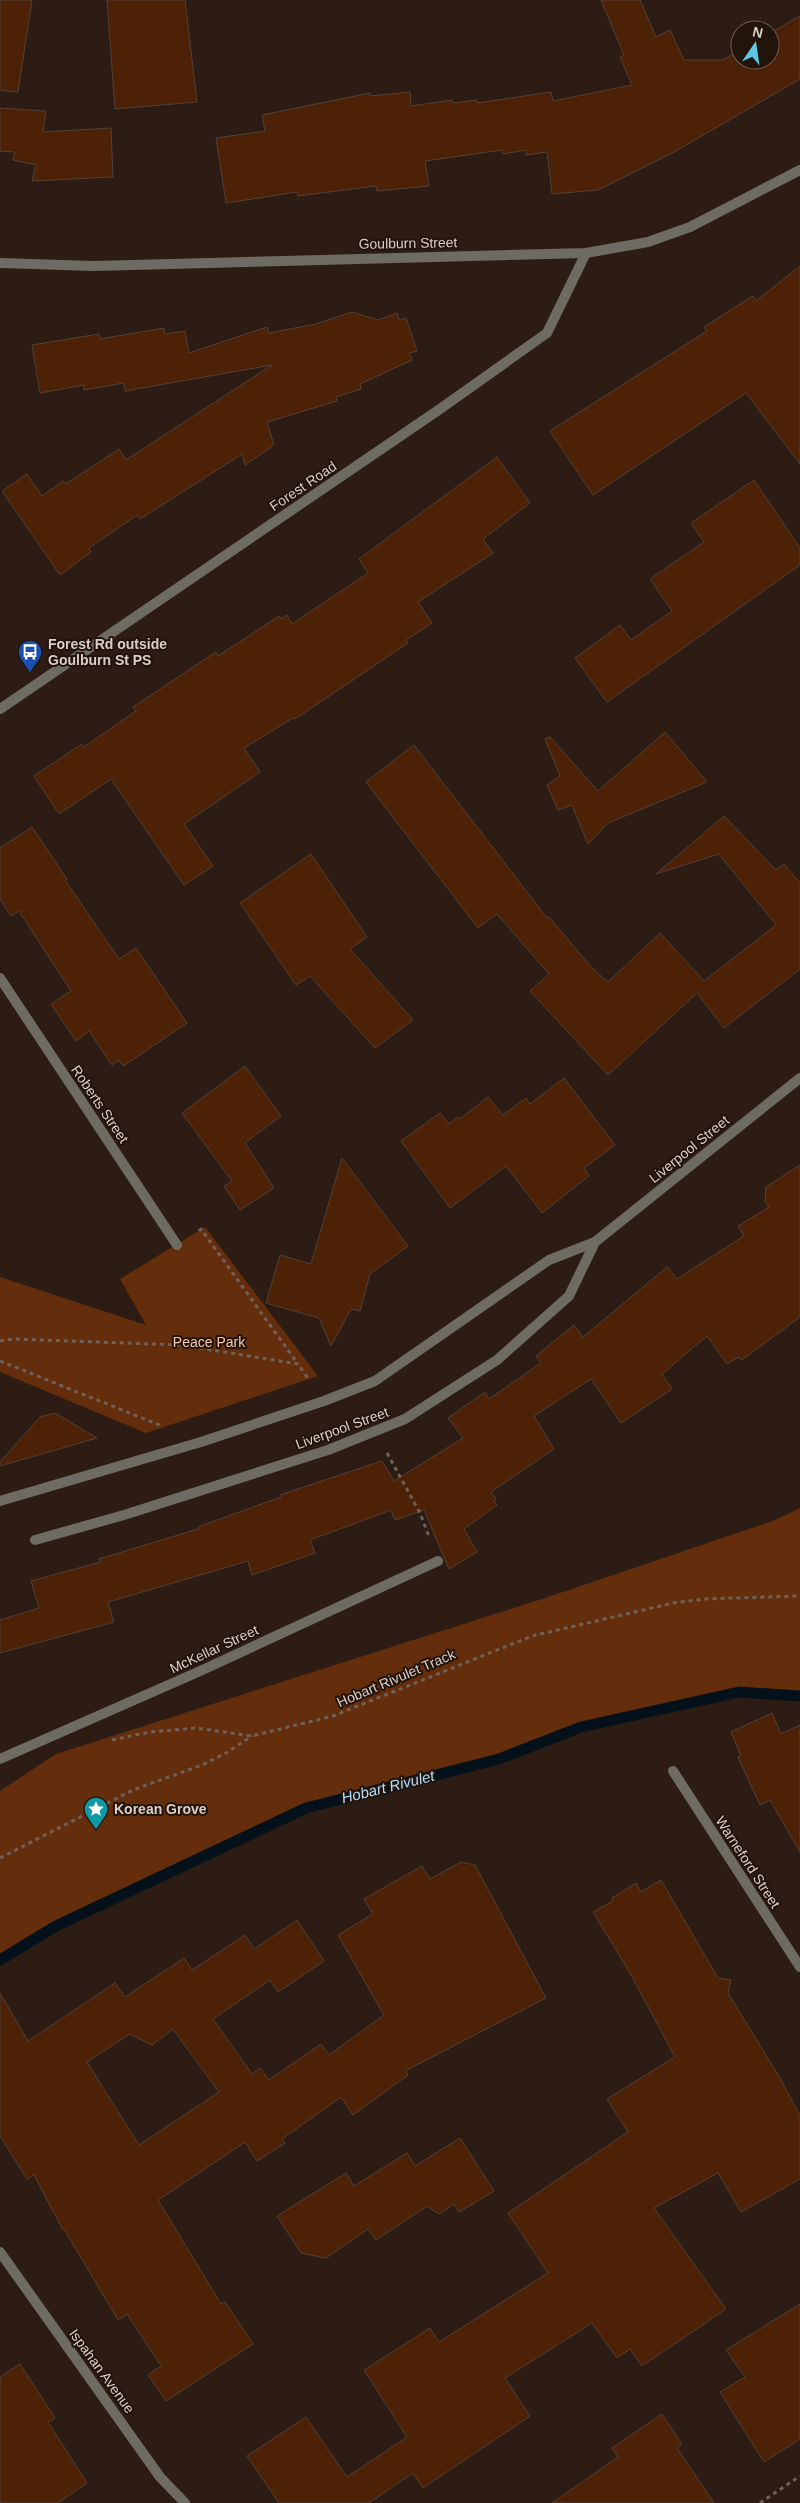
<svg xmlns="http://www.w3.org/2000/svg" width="800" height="2503" font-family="Arial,sans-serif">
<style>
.green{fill:#642e0c}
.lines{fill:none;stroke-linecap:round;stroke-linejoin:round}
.stream{stroke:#05111a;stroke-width:11}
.building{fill:#4d2106;stroke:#534137;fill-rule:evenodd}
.path{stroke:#6f615a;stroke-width:3;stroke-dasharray:4 4;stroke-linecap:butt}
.lane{stroke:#6e6b62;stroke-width:10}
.street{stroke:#6e6b62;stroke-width:10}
.labels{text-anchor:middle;stroke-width:4;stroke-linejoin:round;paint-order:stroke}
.street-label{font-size:14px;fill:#dacec9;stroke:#22130b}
.poi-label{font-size:14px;font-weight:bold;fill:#dacec9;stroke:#22130b;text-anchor:start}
.park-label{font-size:14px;fill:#f6c7af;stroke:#22130b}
.water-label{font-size:15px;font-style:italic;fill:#b1dcfb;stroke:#22130b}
</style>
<rect width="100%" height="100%" fill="#2c1c14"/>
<!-- green -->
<g class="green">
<polygon points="205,1227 318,1376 146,1433 0,1372 0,1277 146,1325 120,1279"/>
<polygon points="800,1508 800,1696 739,1692 581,1727 499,1759 306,1808 56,1926 0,1960 0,1791 56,1754 542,1599 773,1521"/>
</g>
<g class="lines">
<!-- stream -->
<polyline class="stream" points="0,1960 56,1926 306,1808 499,1759 581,1727 739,1692 800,1696"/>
</g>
<!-- building -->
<g class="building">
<polygon points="0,0 32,0 18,92 0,90"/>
<polygon points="107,0 185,0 197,102 115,109"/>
<polygon points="601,0 640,0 656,37 670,30 684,60 723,60 740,50 740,60 770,60 770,33 800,16 800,79 674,152 598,190 552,194 547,152 526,155 526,150 503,154 502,150 425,161 429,186 377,191 376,186 298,196 297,192 226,203 216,138 265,131 262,115 370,93 370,96 410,92 411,106 452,100 453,103 477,100 477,103 551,92 553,101 632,85 620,57 624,55"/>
<polygon points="0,108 46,111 43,132 111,128 113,177 32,181 36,165 13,160 15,152 0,151"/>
<polygon points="800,266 800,464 746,393 593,495 550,431 707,331 704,327 753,296 756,301"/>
<polygon points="352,312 378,320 397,313 399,320 406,318 417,351 409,353 412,360 360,384 361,389 336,397 337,401 267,422 274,445 245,465 242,454 140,519 137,515 89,548 91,552 60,575 2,491 27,474 42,496 63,481 66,484 119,449 126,460 272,365 125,391 124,383 84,390 84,385 40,393 32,345 99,334 100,339 164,328 165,334 185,331 189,353 267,327 269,333 316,324"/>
<polygon points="497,457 530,503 483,539 493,553 418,602 432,623 406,640 408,643 295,719 293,718 244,748 260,772 184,824 213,866 184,885 111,779 59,814 34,776 82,744 84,747 136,711 133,707 216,652 218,656 279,616 281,619 287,615 292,624 368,573 359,559"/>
<polygon points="754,480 800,548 800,565 607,702 575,658 620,625 631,640 672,611 650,579 704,542 691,523"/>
<polygon points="665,732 707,782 608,823 588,844 572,805 558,810 547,785 560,776 545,739 550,737 598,791"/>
<polygon points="414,745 547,918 549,917 593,969 608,982 660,933 704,981 776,925 719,854 656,874 724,816 776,870 784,864 800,883 800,969 724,1028 697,993 608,1075 530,991 549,974 497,914 478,928 366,782"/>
<polygon points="32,827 67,879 65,880 119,959 136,948 187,1023 123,1066 119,1060 112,1065 89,1031 76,1041 51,1004 71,991 19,911 11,916 0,899 0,848"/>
<polygon points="311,854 367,937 350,949 413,1020 375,1048 310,976 296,985 240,903"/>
<polygon points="245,1066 281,1116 245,1143 274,1188 240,1210 224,1186 232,1181 182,1113"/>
<polygon points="564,1078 615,1145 584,1168 589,1176 542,1213 506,1166 450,1208 401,1141 440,1113 449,1124 458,1117 460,1119 488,1097 503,1115 526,1098 530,1104"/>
<polygon points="342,1158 408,1246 370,1274 360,1311 351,1309 331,1346 319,1318 266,1303 280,1255 311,1264"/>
<polygon points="800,1165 800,1317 742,1360 739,1357 727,1364 707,1336 662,1374 672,1389 621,1423 591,1379 534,1416 554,1449 491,1492 496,1499 494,1501 497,1505 464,1529 477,1552 449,1569 424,1510 395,1520 391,1510 310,1540 315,1553 252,1575 248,1561 108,1602 114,1622 0,1653 0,1620 39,1608 31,1581 101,1562 99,1559 198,1529 198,1527 281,1497 280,1495 382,1461 394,1481 463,1438 448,1418 485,1392 489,1399 541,1363 536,1356 574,1325 583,1337 667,1267 677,1279 744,1236 738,1226 769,1207 765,1202 766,1187"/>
<polygon points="55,1413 97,1438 0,1466 0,1462 40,1417"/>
<polygon points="772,1713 781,1734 800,1725 800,1852 770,1800 760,1805 738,1757 741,1756 731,1732"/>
<path d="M 461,1862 L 475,1865 L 546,1998 L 405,2071 L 408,2075 L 353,2115 L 341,2097 L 282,2139 L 285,2143 L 257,2161 L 245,2142 L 158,2200 L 221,2304 L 225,2302 L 253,2344 L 166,2401 L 148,2375 L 161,2366 L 127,2314 L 118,2320 L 64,2229 L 63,2230 L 34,2175 L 27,2179 L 0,2136 L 0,1993 L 28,2041 L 115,1983 L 125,1997 L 184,1958 L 192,1970 L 245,1935 L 254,1949 L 297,1920 L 324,1961 L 278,1992 L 270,1980 L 213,2019 L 252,2074 L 260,2068 L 269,2080 L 321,2044 L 329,2055 L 384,2015 L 338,1935 L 373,1914 L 364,1899 L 422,1866 L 430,1879 ZM 173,2029 L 219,2092 L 139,2145 L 87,2062 L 130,2034 L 152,2045 Z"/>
<polygon points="661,1880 718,1978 731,1980 728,1993 780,2078 800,2116 800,2179 741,2212 718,2173 654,2208 726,2309 642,2366 630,2349 617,2358 592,2323 505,2378 530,2416 423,2488 413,2473 369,2503 279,2503 247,2456 306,2417 347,2477 407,2437 364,2370 430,2328 439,2342 548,2273 508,2213 628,2132 607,2099 675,2057 630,1973 593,1912 613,1901 612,1898 636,1883 641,1892"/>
<polygon points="460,2138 494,2191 459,2212 454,2204 439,2214 427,2206 376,2240 368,2229 326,2258 301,2253 277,2216 346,2173 354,2186 407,2153 415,2166"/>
<polygon points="800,2304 800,2439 764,2462 720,2392 745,2377 726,2350"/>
<polygon points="20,2364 55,2418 48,2422 87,2483 58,2503 0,2503 0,2377"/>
<polygon points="662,2414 682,2444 677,2448 714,2503 552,2503 618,2457 612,2448"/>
</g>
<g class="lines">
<!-- path -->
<g class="path">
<polyline points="199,1231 201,1229 298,1364"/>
<polyline points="0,1341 13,1339 181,1345 298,1364 309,1380"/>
<polyline points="0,1361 162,1426"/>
<polyline points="387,1453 420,1513 430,1539"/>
<polyline points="112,1740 150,1732 196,1728 252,1736 333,1716 532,1636 673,1603 704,1599 800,1596"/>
<polyline points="0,1858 133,1790 202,1765 226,1753 252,1736"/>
<polyline points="760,2503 800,2476"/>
</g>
<!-- lane -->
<g class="lane">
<polyline points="35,1540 124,1515 328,1450 405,1419 497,1360 569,1296 595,1242"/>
<polyline points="0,1759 198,1672 438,1561"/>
</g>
<!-- street -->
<g class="street">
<polyline points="0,263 94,266 586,253 648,242 690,227 800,170"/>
<polyline points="0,709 440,409 547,333 586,253"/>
<polyline points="0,978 177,1245"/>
<polyline points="0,1501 201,1442 324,1401 375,1381 549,1260 595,1242 800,1078"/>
<polyline points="673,1771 800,1967"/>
<polyline points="0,2252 160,2477 185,2503"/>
</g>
</g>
<!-- icons -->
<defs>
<symbol id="bus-pin" viewBox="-11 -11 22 30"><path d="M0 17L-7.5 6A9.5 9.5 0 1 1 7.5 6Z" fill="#1a4fb4" stroke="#22130b"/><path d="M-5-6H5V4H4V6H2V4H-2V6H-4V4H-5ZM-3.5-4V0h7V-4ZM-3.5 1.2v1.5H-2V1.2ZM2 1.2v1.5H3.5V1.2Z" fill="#fff"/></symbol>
<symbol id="sight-pin" viewBox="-11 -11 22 30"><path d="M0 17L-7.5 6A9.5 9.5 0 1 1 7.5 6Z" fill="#0f9aa8" stroke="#22130b"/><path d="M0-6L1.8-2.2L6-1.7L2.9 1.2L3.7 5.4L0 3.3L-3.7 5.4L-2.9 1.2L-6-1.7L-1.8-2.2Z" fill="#fff"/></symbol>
</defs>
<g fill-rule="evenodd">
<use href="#bus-pin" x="16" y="638" width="28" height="38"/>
<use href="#sight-pin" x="82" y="1795" width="28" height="38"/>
</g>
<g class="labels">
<!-- street labels -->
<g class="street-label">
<text transform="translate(408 243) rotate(-1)" y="5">Goulburn Street</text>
<text transform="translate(303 486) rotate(-34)" y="5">Forest Road</text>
<text transform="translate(100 1104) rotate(56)" y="5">Roberts Street</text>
<text transform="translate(689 1149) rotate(-39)" y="5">Liverpool Street</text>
<text transform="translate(342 1428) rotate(-20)" y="5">Liverpool Street</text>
<text transform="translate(214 1649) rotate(-25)" y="5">McKellar Street</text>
<text transform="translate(396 1678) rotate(-23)" y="5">Hobart Rivulet Track</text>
<text transform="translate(748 1862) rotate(57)" y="5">Warneford Street</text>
<text transform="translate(102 2371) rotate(54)" y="5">Ispahan Avenue</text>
</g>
<!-- poi labels -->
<g class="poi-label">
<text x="48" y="649">Forest Rd outside<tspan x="48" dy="16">Goulburn St PS</tspan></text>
<text x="114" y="1814">Korean Grove</text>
</g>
<!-- park labels -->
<g class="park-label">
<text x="209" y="1347">Peace Park</text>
</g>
<!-- water labels -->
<g class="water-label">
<text transform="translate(388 1787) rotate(-14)" y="5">Hobart Rivulet</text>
</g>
</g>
<!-- north arrow -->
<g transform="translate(755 45) rotate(13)"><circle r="24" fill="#22130b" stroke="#6c5e57"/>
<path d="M0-4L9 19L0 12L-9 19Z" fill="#5ac8e6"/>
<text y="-8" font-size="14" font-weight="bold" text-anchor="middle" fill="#dacec9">N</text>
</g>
</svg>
